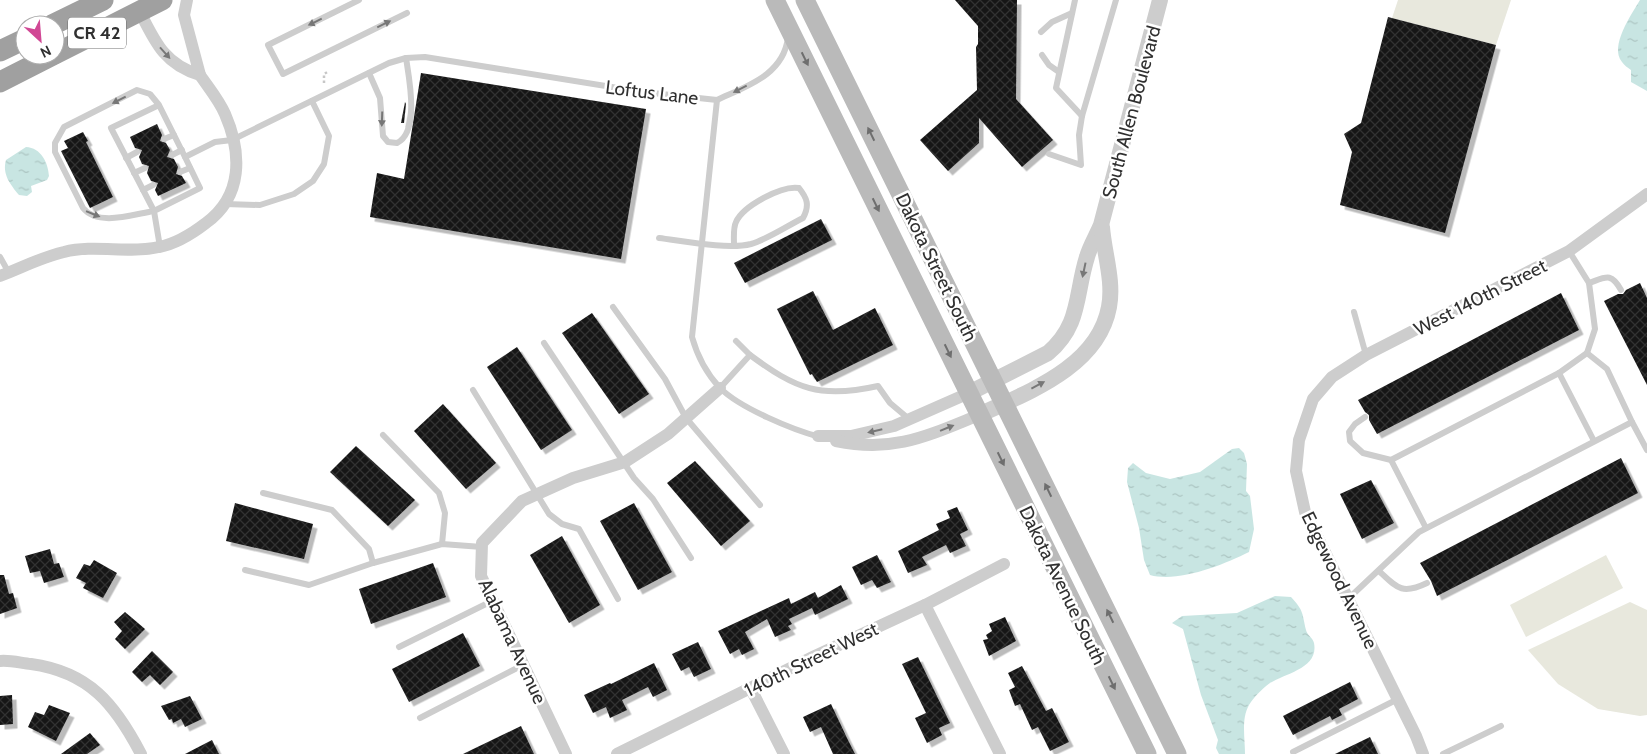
<svg xmlns="http://www.w3.org/2000/svg" width="1647" height="754" font-family="Cabin,sans-serif">
<style>
.green{fill:#e8e8dd}
.water{fill:url(#water-ripples)}
.building{fill:url(#building-cross-hatch);filter:url(#shadow)}
.lines{fill:none;stroke-linecap:round;stroke-linejoin:round}
.path{stroke:#c7c7c7;stroke-width:2.5;stroke-dasharray:2.5 2.5;stroke-linecap:butt}
.service{stroke:#cdcdcd;stroke-width:6}
.minor{stroke:#cdcdcd;stroke-width:12}
.tertiary{stroke:#cdcdcd;stroke-width:16}
.secondary{stroke:#bababa;stroke-width:19}
.trunk{stroke:#a0a0a0;stroke-width:21}
.oneway{fill:#777}
.oneway2{fill:#6e6e6e}
.labels{text-anchor:middle;stroke-width:5;stroke-linejoin:round;paint-order:stroke}
.shield{fill:#fff;stroke:#6e6e6e;stroke-width:1}
.shield-label{font-size:18px;font-weight:bold;fill:#303030}
.street-label{font-size:19px;fill:#303030;stroke:#fff}
</style>
<defs>
<pattern id="water-ripples" width="26" height="14" patternUnits="userSpaceOnUse" patternTransform="scale(1.25)"><rect width="26" height="14" fill="#c8e5e2"/><path d="M2 4q2-2 4 0t4 0M15 11q2-2 4 0t4 0" fill="none" stroke="#acc5c2"/></pattern>
<pattern id="building-cross-hatch" width="8" height="8" patternUnits="userSpaceOnUse" patternTransform="scale(1.25)"><rect width="8" height="8" fill="#171717"/><path d="M0 0l8 8M0 8l8-8" fill="none" stroke="#303030"/></pattern>
<filter id="shadow"><feDropShadow dx="4.5" dy="4.5" stdDeviation="0" flood-color="#0004"/></filter>
</defs>
<rect width="100%" height="100%" fill="#fff"/>
<!-- green -->
<g class="green">
<polygon points="1398,0 1511,0 1496,45 1392,18"/>
<polygon points="1606,555 1623,588 1526,637 1510,605"/>
<polygon points="1630,602 1647,610 1647,715 1640,716 1598,709 1558,684 1528,650"/>
</g>
<!-- water -->
<g class="water">
<path d="M 1640,0 L 1647,0 L 1647,91 L 1631,82 L 1631,70 C 1628,68 1624,65 1622,62 C 1609,46 1632,14 1640,0 Z"/>
<path d="M 26,147 C 41,148 48,162 49,176 L 47,180 L 31,186 L 32,192 L 27,196 L 19,195 C 10,184 2,174 6,160 Z"/>
<path d="M 1239,448 L 1244,453 L 1247,464 L 1246,491 L 1250,496 L 1254,529 L 1249,552 C 1223,565 1178,583 1150,575 L 1144,560 L 1139,528 L 1127,482 L 1128,468 L 1133,463 L 1146,473 L 1170,479 L 1200,472 L 1232,449 Z"/>
<path d="M 1275,596 L 1291,597 C 1304,611 1302,613 1306,630 C 1307,635 1313,638 1314,643 C 1319,668 1286,673 1270,683 C 1262,689 1254,697 1249,705 C 1241,719 1245,738 1245,754 L 1219,754 L 1216,748 L 1218,740 L 1201,695 L 1183,629 L 1172,623 L 1182,616 L 1237,613 Z"/>
</g>
<!-- building -->
<g class="building">
<polygon points="955,0 1017,0 1016,99 1053,140 1022,167 979,118 979,143 948,171 920,140 977,90 976,47 978,44 978,26"/>
<polygon points="1388,17 1496,45 1445,233 1340,205 1352,152 1344,134 1361,123"/>
<polygon points="421,73 646,109 621,259 370,217 377,173 404,179"/>
<polygon points="405,102 406,104 404,123 401,123"/>
<polygon points="157,124 162,135 160,141 166,143 170,150 167,157 174,159 178,167 176,174 182,176 186,183 158,196 155,190 158,183 151,181 147,173 149,166 142,164 139,157 142,150 135,148 130,137"/>
<polygon points="83,132 88,141 86,142 113,197 90,208 61,151 68,148 64,141"/>
<polygon points="821,219 832,240 745,283 734,263"/>
<polygon points="1640,283 1647,298 1647,385 1604,301 1618,294 1623,294 1626,290"/>
<polygon points="813,291 833,330 875,308 893,345 817,382 812,374 810,375 777,309"/>
<polygon points="1561,293 1579,330 1377,434 1369,420 1369,415 1365,412 1358,400"/>
<polygon points="592,313 649,394 619,414 562,333"/>
<polygon points="517,347 572,430 541,450 487,367"/>
<polygon points="443,404 496,463 466,489 414,431"/>
<polygon points="356,446 415,500 388,526 330,472"/>
<polygon points="1621,458 1638,493 1437,596 1431,581 1420,563"/>
<polygon points="695,461 750,521 721,546 667,483"/>
<polygon points="1371,480 1394,523 1362,539 1340,494"/>
<polygon points="235,503 313,524 304,559 226,541"/>
<polygon points="634,503 672,572 638,590 600,521"/>
<polygon points="957,507 968,530 960,534 966,546 950,553 946,545 922,557 927,565 908,573 898,551 939,530 936,524 950,518 947,511"/>
<polygon points="562,536 600,605 569,623 530,555"/>
<polygon points="50,549 54,564 59,563 64,577 44,583 40,571 30,573 25,556"/>
<polygon points="877,555 891,582 877,588 872,580 861,585 852,567"/>
<polygon points="94,560 117,573 103,598 83,588 86,583 76,578 84,564 90,566"/>
<polygon points="433,563 446,597 371,624 359,589"/>
<polygon points="0,575 4,575 9,594 13,593 17,608 0,614"/>
<polygon points="841,585 848,599 815,615 812,608 789,619 792,624 788,626 791,630 775,637 767,619 745,632 754,649 742,655 739,649 730,654 718,631 789,598 791,604 815,592 818,598"/>
<polygon points="125,612 145,629 125,649 115,639 122,631 114,622"/>
<polygon points="1005,617 1016,641 989,656 983,640 988,639 986,635 992,631 989,624"/>
<polygon points="463,633 480,666 409,702 392,669"/>
<polygon points="698,642 711,669 694,677 689,667 681,671 672,654"/>
<polygon points="152,651 173,672 160,685 150,675 142,682 132,672"/>
<polygon points="918,657 950,723 939,728 942,735 927,743 915,718 926,713 902,664"/>
<polygon points="654,663 667,690 653,697 648,687 622,700 627,710 610,718 606,707 593,713 584,695 610,683 611,684"/>
<polygon points="1022,666 1046,711 1052,708 1069,742 1050,751 1038,727 1032,730 1020,704 1015,706 1009,690 1015,687 1008,673"/>
<polygon points="1350,682 1358,699 1339,709 1342,715 1332,720 1330,716 1293,735 1283,716"/>
<polygon points="12,695 13,724 0,725 0,696"/>
<polygon points="190,696 202,719 185,727 181,719 173,723 172,719 169,720 161,706"/>
<polygon points="831,704 847,738 855,754 833,754 821,727 810,732 803,717"/>
<polygon points="49,705 70,713 56,741 28,727 35,712 44,715"/>
<polygon points="521,726 534,754 463,754"/>
<polygon points="90,733 100,745 87,754 61,754"/>
<polygon points="1370,737 1378,754 1335,754"/>
<polygon points="212,740 219,754 185,754"/>
</g>
<g class="lines">
<!-- path -->
<polyline class="path" points="324,83 324,74 329,71"/>
<!-- service -->
<g class="service">
<polyline points="359,0 268,45 283,74 407,13"/>
<polyline points="1075,0 1056,88 1082,116"/>
<polyline points="1041,32 1052,22 1072,13"/>
<polyline points="1042,55 1049,65 1059,72"/>
<path d="M 369,73 L 380,98 L 383,136 L 388,142 L 397,143 C 420,132 409,78 406,58"/>
<path d="M 717,100 C 747,86 783,75 788,38"/>
<path d="M 159,105 L 150,94 L 137,90 L 64,127 L 55,143 L 55,152 L 83,208 C 98,227 134,214 154,211 L 111,128 L 159,105 L 185,157"/>
<polyline points="164,139 174,135"/>
<polyline points="1049,154 1081,165 1079,135 1082,116 1116,0"/>
<polyline points="172,155 182,150"/>
<polyline points="126,158 137,152"/>
<polyline points="180,172 190,168"/>
<polyline points="134,173 145,168"/>
<polyline points="143,190 153,185"/>
<polyline points="225,204 260,205 294,194 313,181 324,164 329,136 312,101"/>
<path d="M 659,238 C 683,241 728,250 751,244 C 768,239 787,226 803,218 C 810,205 807,198 799,188 C 782,185 743,206 736,222 C 733,228 734,238 734,245"/>
<path d="M 160,247 L 154,211 L 200,188 L 185,157 L 215,142 L 232,140 L 389,63 L 406,58 L 425,57 L 643,92 L 717,100 L 692,337 C 697,355 707,374 720,388 C 740,408 793,430 820,437"/>
<polyline points="1569,251 1589,283 1595,329 1587,353"/>
<polyline points="0,257 9,273"/>
<path d="M 1589,283 C 1606,277 1611,272 1621,290"/>
<polyline points="613,307 665,379 686,418 760,505"/>
<polyline points="1354,312 1366,355"/>
<polyline points="544,343 634,478 653,499 691,558"/>
<path d="M 750,355 C 796,389 820,399 878,386 L 890,403 L 909,419"/>
<polyline points="1559,373 1594,441"/>
<polyline points="720,388 750,355 736,341"/>
<polyline points="473,390 549,514 562,524 579,529 618,599"/>
<polyline points="1365,417 1355,424 1349,432 1350,441 1363,453 1391,460"/>
<polyline points="1632,422 1647,450"/>
<polyline points="383,435 439,493 445,513 442,544"/>
<polyline points="263,493 332,510 369,549 373,563"/>
<polyline points="245,570 309,585 373,563 442,544 482,547"/>
<path d="M 1379,571 C 1397,588 1402,595 1427,583"/>
<polyline points="1348,599 1419,532 1632,422 1607,369 1587,353 1559,373 1391,460 1426,528"/>
<polyline points="399,647 492,601"/>
<polyline points="420,718 523,665"/>
<polyline points="1293,752 1398,699"/>
<polyline points="1443,754 1501,726"/>
</g>
<!-- minor -->
<g class="minor">
<path d="M 140,12 C 155,42 165,65 200,75 L 184,15 L 187,0"/>
<path d="M 0,276 C 21,268 42,257 64,252 C 95,244 128,254 159,247 C 175,244 193,233 206,223 C 243,196 242,153 225,114 C 219,100 208,87 200,75"/>
<polyline points="818,436 851,436 894,426 969,393"/>
<path d="M 836,441 C 894,453 927,436 979,415"/>
<polyline points="925,605 1000,754"/>
<path d="M 0,661 C 10,660 21,663 31,664 C 89,672 115,704 141,754"/>
<polyline points="751,689 784,754"/>
<polyline points="566,754 481,576 482,543 522,501 573,478 625,462 668,434 720,388"/>
<polyline points="617,754 815,656 925,605 1004,564"/>
<polyline points="1423,754 1416,736 1305,512 1296,471 1299,440 1313,399 1332,377 1366,355 1569,251 1647,194"/>
</g>
<!-- tertiary -->
<g class="tertiary">
<path d="M 969,393 L 1048,353 C 1081,325 1075,295 1087,257 C 1090,246 1097,235 1101,225 L 1160,0"/>
<path d="M 979,415 C 1028,392 1098,367 1109,307 C 1114,281 1104,253 1102,227"/>
</g>
<!-- secondary -->
<g class="secondary">
<polyline points="775,0 1147,754"/>
<polyline points="805,0 1177,754"/>
</g>
<!-- trunk -->
<g class="trunk">
<polyline points="52,25 103,0"/>
<polyline points="0,51 25,39"/>
<polyline points="55,54 162,0"/>
<polyline points="0,82 53,55"/>
</g>
</g>
<!-- one-way arrows -->
<defs><path id="oneway-solid" d="M-6-.8H1V-3.2L6.5 0L1 3.2V.8H-6Z" transform="scale(1.25)"/></defs>
<g class="oneway">
<use href="#oneway-solid" transform="translate(315 22) rotate(154)"/>
<use href="#oneway-solid" transform="translate(384 24) rotate(-26)"/>
<use href="#oneway-solid" transform="translate(165 53) rotate(48)"/>
<use href="#oneway-solid" transform="translate(740 89) rotate(153)"/>
<use href="#oneway-solid" transform="translate(119 100) rotate(153)"/>
<use href="#oneway-solid" transform="translate(382 119) rotate(92)"/>
<use href="#oneway-solid" transform="translate(93 214) rotate(22)"/>
<use href="#oneway-solid" transform="translate(1084 270) rotate(102)"/>
<use href="#oneway-solid" transform="translate(1038 385) rotate(-28)"/>
<use href="#oneway-solid" transform="translate(947 428) rotate(-22)"/>
<use href="#oneway-solid" transform="translate(875 431) rotate(167)"/>
</g>
<g class="oneway2">
<use href="#oneway-solid" transform="translate(805 59) rotate(64)"/>
<use href="#oneway-solid" transform="translate(871 134) rotate(-116)"/>
<use href="#oneway-solid" transform="translate(876 205) rotate(64)"/>
<use href="#oneway-solid" transform="translate(948 351) rotate(64)"/>
<use href="#oneway-solid" transform="translate(1001 459) rotate(64)"/>
<use href="#oneway-solid" transform="translate(1048 490) rotate(-116)"/>
<use href="#oneway-solid" transform="translate(1110 616) rotate(-116)"/>
<use href="#oneway-solid" transform="translate(1112 683) rotate(64)"/>
</g>
<g class="labels">
<!-- shield labels -->
<rect class="shield" x="68" y="17.5" width="58" height="31" rx="4"/>
<g class="shield-label">
<text x="97" y="39">CR 42</text>
</g>
<!-- street labels -->
<g class="street-label">
<text transform="translate(652 92) rotate(7)" y="7">Loftus Lane</text>
<text transform="translate(1131 112) rotate(-75)" y="7">South Allen Boulevard</text>
<text transform="translate(937 267) rotate(64)" y="7">Dakota Street South</text>
<text transform="translate(1480 297) rotate(-27)" y="7">West 140th Street</text>
<text transform="translate(1340 580) rotate(64)" y="7">Edgewood Avenue</text>
<text transform="translate(1063 585) rotate(64)" y="7">Dakota Avenue South</text>
<text transform="translate(513 641) rotate(65)" y="7">Alabama Avenue</text>
<text transform="translate(811 659) rotate(-26)" y="7">140th Street West</text>
</g>
</g>
<!-- north arrow -->
<g transform="translate(40 40) rotate(154)"><circle r="24" fill="#ffffff" stroke="#acacac"/>
<path d="M0-4L9 19L0 12L-9 19Z" fill="#d14895"/>
<text y="-8" font-size="14" font-weight="bold" text-anchor="middle" fill="#303030">N</text>
</g>
</svg>
